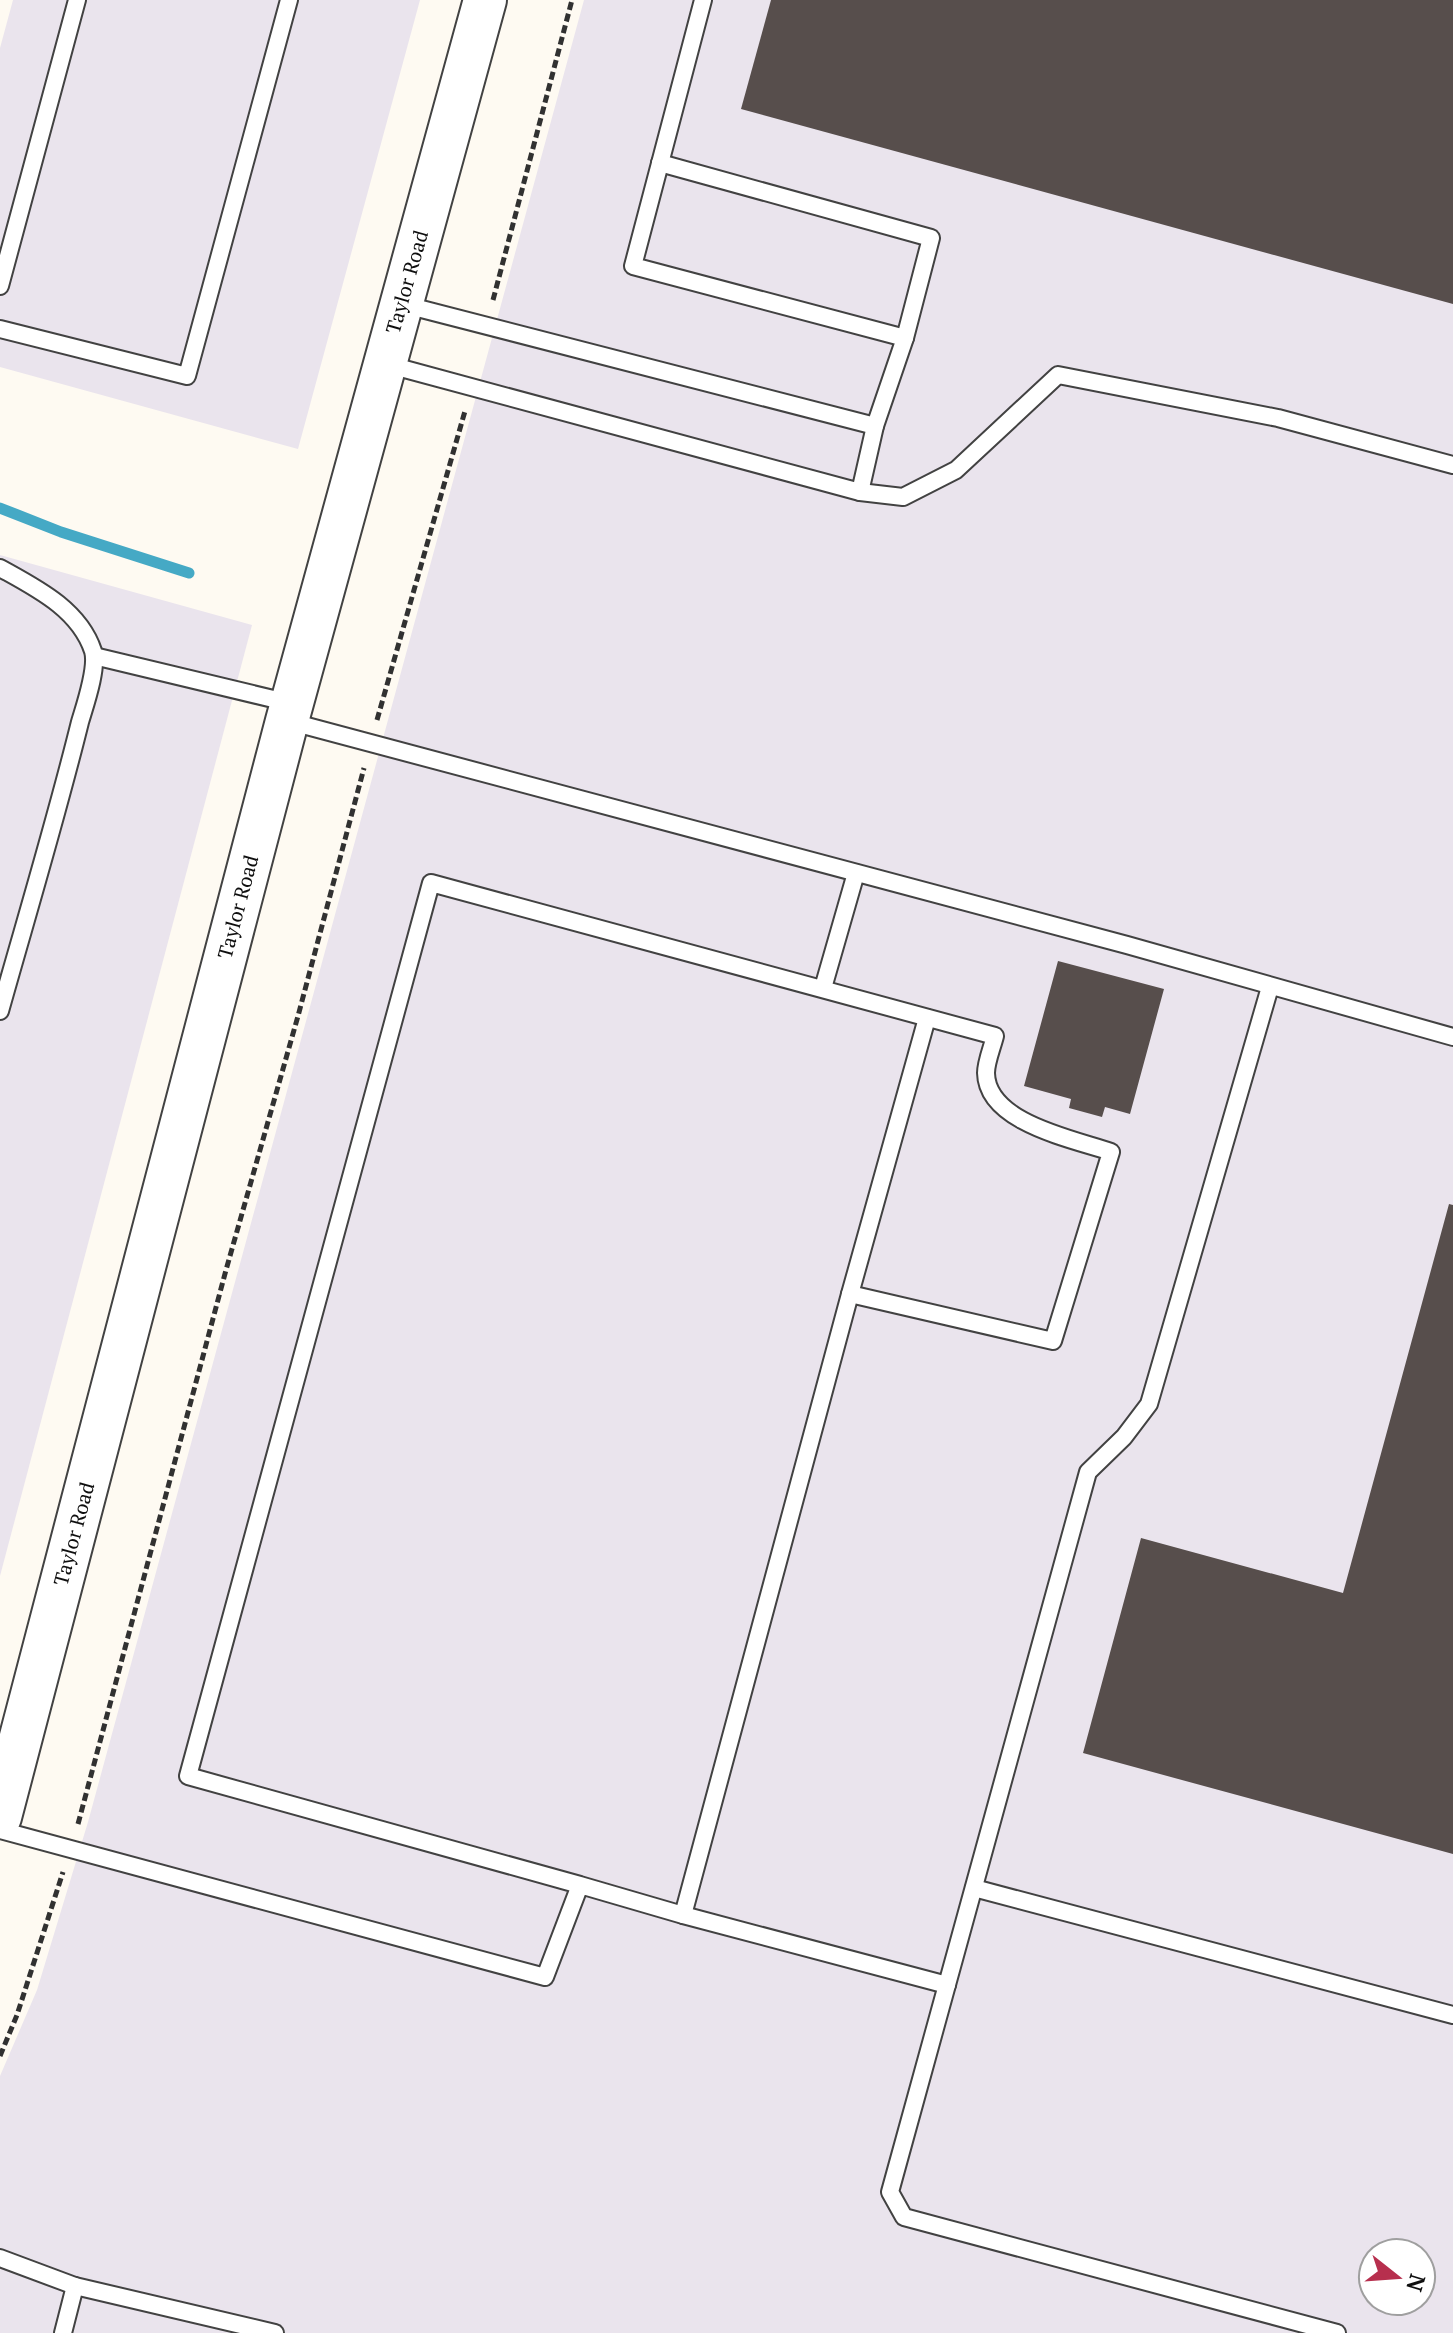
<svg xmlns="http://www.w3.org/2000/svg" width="1453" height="2333" font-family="'PT Serif',serif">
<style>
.industrial{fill:#eae4ed;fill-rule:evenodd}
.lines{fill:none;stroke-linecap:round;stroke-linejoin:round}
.stream{stroke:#45a9c5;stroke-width:11}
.building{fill:#574e4c}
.service-casing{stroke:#424242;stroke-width:20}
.tertiary-casing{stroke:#424242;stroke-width:46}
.path{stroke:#313131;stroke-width:5;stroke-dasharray:8 4;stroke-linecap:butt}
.service{stroke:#fff;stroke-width:16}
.tertiary{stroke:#fff;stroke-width:42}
.labels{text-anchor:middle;stroke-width:8;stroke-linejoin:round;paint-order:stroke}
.street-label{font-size:20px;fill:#0f0f0f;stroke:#fff}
</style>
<rect width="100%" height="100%" fill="#fefaf2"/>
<!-- industrial -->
<g class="industrial">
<polygon points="13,0 420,0 298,449 0,367 0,48"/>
<path d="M 584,0 L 1453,0 L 1453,2333 L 0,2333 L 0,2076 L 37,1990 L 88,1822 ZM 1373,2253 L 1421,2253 L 1421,2301 L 1373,2301 Z"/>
<polygon points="0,555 252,625 0,1576"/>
</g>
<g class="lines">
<!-- stream -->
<polyline class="stream" points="0,508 61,532 189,573"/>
</g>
<!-- building -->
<g class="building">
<polygon points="771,0 1453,0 1453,304 741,109"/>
<polygon points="1058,961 1164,989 1130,1114 1105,1107 1102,1117 1069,1108 1071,1099 1024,1086"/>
<polygon points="1449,1204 1453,1205 1453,1854 1083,1753 1141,1538 1343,1593"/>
</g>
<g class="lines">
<defs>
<g id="service">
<polyline points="660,163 931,238 905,338"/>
<polyline points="0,286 77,0"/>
<polyline points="402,304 875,426 905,338 633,266 703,0"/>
<polyline points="0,329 187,376 289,0"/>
<polyline points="386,364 860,492 875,426"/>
<polyline points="860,492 903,497 956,470 1058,375 1278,418 1453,465"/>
<path d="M 0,568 C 36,588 79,609 93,651 C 98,668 85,705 80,722 C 56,819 27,915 0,1011"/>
<polyline points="94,656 290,703"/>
<polyline points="288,721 1127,945 1453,1037"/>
<polyline points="1270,987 1149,1404 1124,1437 1088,1472 890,2192 904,2217 1337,2333"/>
<polyline points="823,988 856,873"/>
<polyline points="850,1294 927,1018"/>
<path d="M 0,1830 L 545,1977 L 580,1885 L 188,1776 L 431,883 L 995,1036 C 992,1048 986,1062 986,1073 C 987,1123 1073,1139 1111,1152 L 1053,1341 L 850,1294 L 683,1915 L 580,1885"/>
<polyline points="974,1888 1453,2015"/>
<polyline points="683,1915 947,1985"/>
<polyline points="0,2258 75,2286 275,2333"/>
<polyline points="63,2333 75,2286"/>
</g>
<polyline id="tertiary" points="0,1817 287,721 485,0"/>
</defs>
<!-- service casing -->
<use href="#service" class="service-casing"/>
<!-- tertiary casing -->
<use href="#tertiary" class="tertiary-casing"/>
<!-- path -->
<g class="path">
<polyline points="493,300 572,0"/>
<polyline points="377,720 465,411"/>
<polyline points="78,1824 226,1270 298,1016 364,768"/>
<polyline points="0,2056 17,2015 63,1872"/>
</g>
<!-- service -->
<use href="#service" class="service"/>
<!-- tertiary -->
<use href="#tertiary" class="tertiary"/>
</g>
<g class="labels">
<!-- street labels -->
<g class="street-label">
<text transform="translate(407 282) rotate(-74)" y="7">Taylor Road</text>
<text transform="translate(238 907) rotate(-75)" y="7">Taylor Road</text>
<text transform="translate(74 1534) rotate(-75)" y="7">Taylor Road</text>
</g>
</g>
<!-- north arrow -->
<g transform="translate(1397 2277) rotate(107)"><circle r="38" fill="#ffffff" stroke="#9f9f9f" stroke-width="2"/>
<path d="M0-6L14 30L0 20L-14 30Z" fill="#b72f4e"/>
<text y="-12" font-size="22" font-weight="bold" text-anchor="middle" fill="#0f0f0f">N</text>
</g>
</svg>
